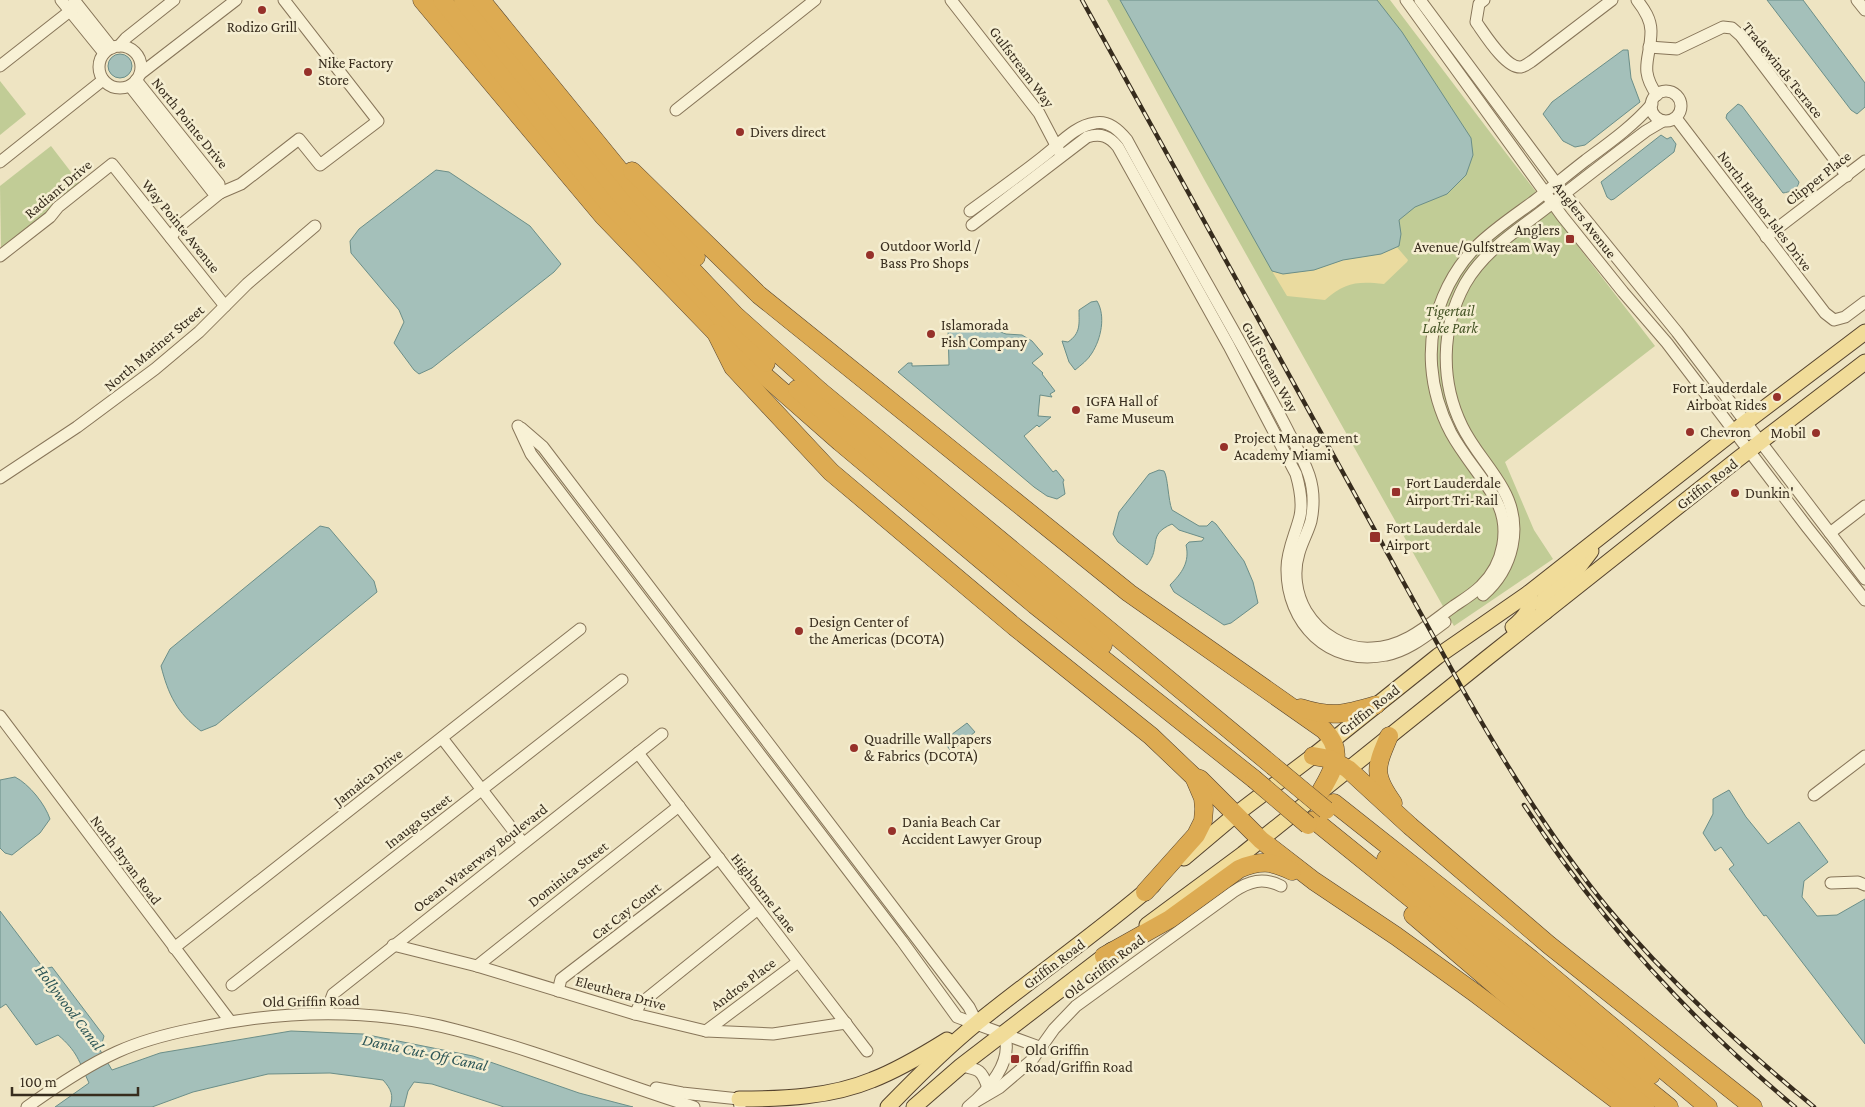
<svg xmlns="http://www.w3.org/2000/svg" width="1865" height="1107" font-family="'Crimson Pro',serif">
<style>
.green{fill:#c1cc96}
.sand{fill:#eadb9f}
.water{fill:#a4c0ba;stroke:#6b8e88}
.lines{fill:none;stroke-linecap:round;stroke-linejoin:round}
.minor-casing{stroke:#877559;stroke-width:13}
.major-casing{stroke:#55432e;stroke-width:17}
.highway-casing{stroke:#55432e;stroke-width:19}
.minor{stroke:#f8f1d5;stroke-width:11}
.major{stroke:#f1dc99;stroke-width:15}
.highway{stroke:#ddab52;stroke-width:18}
.rail-casing{stroke:#372c1d;stroke-width:4.5}
.rail{stroke:#f5eed1;stroke-width:2.5;stroke-dasharray:8;stroke-linecap:butt}
.highway-bridge-casing{stroke:#55432e;stroke-width:19;stroke-linecap:butt}
.highway-bridge{stroke:#ddab52;stroke-width:18}
.poi-dot{fill:#96312a;stroke:#f5eed1;stroke-width:2}
.labels{text-anchor:middle;stroke-width:5;stroke-linejoin:round;paint-order:stroke}
.poi-label{font-size:15px;fill:#372c1d;stroke:#f5eed1;text-anchor:start}
.street-label{font-size:15px;fill:#372c1d;stroke:#f5eed1}
.park-label{font-size:15px;font-style:italic;fill:#445324;stroke:#f5eed1}
.water-label{font-size:16px;font-style:italic;fill:#2d5657;stroke:#f5eed1}
</style>
<rect width="100%" height="100%" fill="#eee4c2"/>
<!-- green -->
<g class="green">
<polygon points="1107,0 1390,0 1499,144 1655,346 1505,462 1534,530 1553,559 1454,626 1204,179"/>
<polygon points="0,81 26,114 0,135"/>
<polygon points="51,146 81,185 1,248 0,186"/>
</g>
<!-- sand -->
<path class="sand" d="M 1396,246 L 1408,260 L 1407,262 L 1384,284 C 1358,281 1345,282 1325,300 L 1287,296 L 1272,271 L 1283,274 L 1314,270 L 1343,260 L 1381,254 Z"/>
<!-- water -->
<g class="water">
<polygon points="1120,0 1377,0 1402,32 1471,138 1473,155 1466,175 1447,194 1415,207 1399,220 1401,234 1399,246 1381,254 1343,260 1314,270 1283,274 1272,271"/>
<polygon points="1767,0 1803,0 1865,83 1865,107 1857,114 1851,110"/>
<polygon points="1623,50 1628,50 1631,78 1640,102 1585,145 1575,147 1563,141 1543,114 1552,102"/>
<circle cx="120" cy="66" r="12"/>
<path d="M 1738,104 L 1742,106 L 1799,182 C 1798,189 1790,192 1783,193 L 1726,118 L 1727,114 Z"/>
<polygon points="1661,135 1667,139 1671,137 1676,144 1674,152 1614,199 1611,200 1607,197 1601,182"/>
<polygon points="436,170 449,172 530,226 561,264 554,272 432,368 419,374 414,370 394,343 404,322 399,310 351,253 350,241 359,229"/>
<path d="M 1097,301 C 1106,316 1101,339 1092,353 C 1088,360 1081,365 1075,370 L 1069,362 L 1062,341 L 1068,342 C 1081,333 1079,324 1079,310 L 1091,302 Z"/>
<polygon points="985,326 1006,334 1022,335 1032,341 1043,354 1032,363 1043,373 1042,374 1055,391 1050,394 1052,397 1040,395 1038,416 1051,417 1039,427 1037,425 1024,436 1053,472 1056,470 1064,480 1063,482 1065,494 1057,499 1047,496 1034,487 898,372 908,363 912,363 912,366 949,365 948,330 966,330"/>
<path d="M 1159,470 L 1164,471 C 1168,477 1168,500 1172,510 L 1199,526 L 1207,526 L 1212,521 L 1216,524 L 1244,561 L 1253,582 L 1258,603 L 1231,623 L 1224,625 L 1174,592 L 1170,585 C 1182,573 1190,562 1186,545 L 1189,542 L 1202,541 L 1204,538 L 1179,530 L 1172,524 C 1146,535 1162,547 1147,565 L 1118,542 L 1113,534 L 1119,512 L 1149,474 Z"/>
<path d="M 320,526 L 329,528 L 374,581 L 377,592 L 216,725 L 201,731 C 177,713 168,694 161,666 L 170,649 Z"/>
<polygon points="967,723 975,732 951,751 943,741"/>
<path d="M 15,777 C 29,784 45,804 50,819 L 40,833 L 12,855 L 5,853 L 0,848 L 0,780 Z"/>
<polygon points="1729,790 1746,817 1768,844 1799,822 1828,862 1804,881 1802,897 1817,916 1837,915 1865,899 1865,1044 1766,915 1764,916 1729,869 1734,865 1721,847 1715,851 1703,833 1713,814 1713,799"/>
<path d="M 0,911 L 44,969 L 52,967 L 104,1036 L 100,1050 L 112,1070 L 160,1053 L 291,1031 L 363,1034 L 473,1056 L 579,1093 L 633,1107 L 504,1107 L 432,1084 L 414,1082 L 408,1091 L 404,1107 L 390,1107 C 394,1095 391,1089 383,1080 L 330,1073 L 268,1074 L 193,1092 L 152,1107 L 55,1107 L 89,1083 C 79,1061 77,1051 58,1035 L 36,1045 L 6,1004 L 0,1008 Z"/>
</g>
<g class="lines">
<defs>
<g id="minor">
<polyline points="61,0 104,53"/>
<polyline points="74,0 112,48"/>
<polyline points="951,0 1039,113 1060,153"/>
<polyline points="1406,0 1562,216 1623,292 1667,343 1807,527 1865,600"/>
<polyline points="1420,0 1556,183 1677,332 1865,579"/>
<path d="M 1484,0 L 1479,4 L 1476,22 C 1484,33 1506,69 1521,67 C 1525,66 1529,63 1532,61 L 1612,0"/>
<path d="M 1637,0 C 1644,9 1651,19 1651,31 C 1651,59 1638,68 1657,95"/>
<polyline points="1857,0 1865,10"/>
<circle cx="120" cy="67" r="21"/>
<polyline points="119,46 126,38 174,0"/>
<polyline points="1649,47 1677,49 1723,27 1732,28 1741,36 1847,176"/>
<polyline points="0,66 70,11"/>
<polyline points="140,74 236,0"/>
<polyline points="136,80 219,184 220,193"/>
<polyline points="130,86 212,191 220,193"/>
<circle cx="1666" cy="106" r="15"/>
<polyline points="676,110 815,0"/>
<polyline points="1676,118 1825,313 1834,320 1845,317 1865,302"/>
<polyline points="0,162 103,80"/>
<path d="M 970,211 C 995,193 1020,175 1044,156 C 1060,144 1074,126 1095,123 C 1108,120 1119,130 1127,140 C 1167,214 1210,288 1251,362 C 1264,386 1277,409 1289,433 C 1296,446 1304,460 1309,475 C 1314,490 1314,506 1311,521 C 1308,532 1302,542 1299,553 C 1293,572 1296,594 1306,611 C 1320,634 1345,650 1372,648 C 1405,647 1429,624 1454,606 C 1463,600 1473,594 1481,586 C 1504,564 1511,528 1496,500 C 1483,477 1464,457 1451,433 C 1429,391 1424,341 1443,297 C 1463,249 1493,231 1533,202 C 1551,188 1568,174 1586,160 C 1609,143 1633,126 1652,104"/>
<path d="M 972,225 L 1087,137 C 1101,133 1109,136 1118,147 L 1229,346 L 1296,474 C 1300,488 1303,502 1300,516 C 1296,533 1287,550 1287,568 C 1286,623 1329,667 1386,655 C 1408,651 1427,635 1445,622"/>
<polyline points="1766,237 1865,161"/>
<polyline points="171,238 177,228 220,193 241,184 299,139 320,165 378,121 284,0"/>
<polyline points="0,256 50,217 58,207 112,164 225,306"/>
<polyline points="518,426 531,454 902,941 957,1017 1042,1048"/>
<polyline points="521,428 543,447 969,1007 977,1023"/>
<polyline points="0,478 77,427 155,369 199,332 247,284 315,226"/>
<polyline points="1830,533 1865,506"/>
<path d="M 1483,595 C 1513,569 1524,526 1503,489 C 1491,467 1473,449 1462,426 C 1440,381 1441,328 1465,284 C 1485,249 1520,229 1550,205 C 1582,180 1614,155 1646,131 L 1663,121"/>
<polyline points="0,716 230,1021"/>
<polyline points="442,738 523,843"/>
<polyline points="638,753 867,1051"/>
<polyline points="1814,795 1865,756"/>
<polyline points="1831,883 1858,882 1865,885"/>
<polyline points="393,945 477,966 635,1014 706,1031 773,1034 846,1023"/>
<polyline points="174,948 580,629"/>
<polyline points="477,966 679,806"/>
<polyline points="232,985 622,680"/>
<polyline points="558,991 561,979 719,858"/>
<polyline points="326,1013 333,994 662,734"/>
<polyline points="635,1014 640,1004 758,909"/>
<polyline points="706,1031 798,962"/>
<path d="M 961,1066 C 979,1069 982,1070 988,1088"/>
<polyline points="656,1088 682,1093 739,1099 740,1107"/>
<path d="M 975,1102 L 999,1088 L 1032,1060 L 1054,1029 L 1076,1006 L 1233,892 C 1249,881 1263,877 1281,886"/>
<path d="M 27,1107 C 55,1087 86,1066 117,1052 C 141,1041 168,1034 193,1029 C 280,1010 370,1007 456,1030 C 537,1051 615,1082 694,1107"/>
<path d="M 968,1107 C 987,1092 1016,1059 1003,1033"/>
</g>
<g id="major">
<polyline points="1545,612 1542,606 1543,601 1547,595 1575,572 1591,551"/>
<path d="M 1513,627 C 1525,617 1532,609 1529,593"/>
<polyline points="1184,858 1235,815 1313,756 1438,656 1529,593 1746,422 1865,332"/>
<polyline points="1147,925 1243,854 1487,658 1738,459 1865,362"/>
<path d="M 739,1099 C 783,1099 831,1097 872,1080 C 898,1070 923,1055 947,1040"/>
<path d="M 888,1107 C 916,1078 945,1049 977,1023 C 1035,976 1096,934 1153,885"/>
<polyline points="914,1107 961,1066 1112,950"/>
</g>
<g id="highway">
<polyline points="422,0 603,216 716,333 840,442 1035,605 1254,779"/>
<polyline points="442,0 608,203 766,363"/>
<polyline points="463,0 620,194 735,315 820,391 1273,766"/>
<polyline points="481,0 642,198 696,257"/>
<path d="M 632,171 L 759,295 L 1129,593 L 1324,730 C 1345,751 1334,768 1321,791"/>
<polyline points="716,333 733,367 831,472 1015,627 1151,736 1194,777 1200,779 1261,840 1314,881 1396,936 1475,993 1626,1107"/>
<polyline points="797,389 1103,645"/>
<path d="M 1301,708 C 1332,718 1345,714 1376,705"/>
<path d="M 1389,736 C 1376,767 1372,774 1393,803"/>
<polyline points="1313,756 1330,759 1348,769 1410,826 1549,945 1753,1107"/>
<polyline points="1334,803 1531,959 1708,1107"/>
<polyline points="1314,820 1669,1107"/>
<polyline points="1386,859 1651,1075"/>
<polyline points="1145,892 1196,835 1203,821 1204,809 1203,798 1194,777"/>
<polyline points="1413,915 1503,992 1645,1107"/>
<path d="M 1104,956 L 1170,919 L 1239,869 C 1261,860 1271,861 1292,871"/>
</g>
</defs>
<!-- minor casing -->
<use href="#minor" class="minor-casing"/>
<!-- major casing -->
<use href="#major" class="major-casing"/>
<!-- highway casing -->
<use href="#highway" class="highway-casing"/>
<!-- minor -->
<use href="#minor" class="minor"/>
<!-- major -->
<use href="#major" class="major"/>
<!-- highway -->
<use href="#highway" class="highway"/>
<defs>
<g id="rail">
<path d="M 1082,0 L 1463,690 C 1506,766 1552,840 1607,907 C 1669,982 1740,1045 1814,1107"/>
<path d="M 1524,805 C 1600,921 1689,1019 1795,1107"/>
</g>
</defs>
<!-- rail casing -->
<use href="#rail" class="rail-casing"/>
<!-- rail -->
<use href="#rail" class="rail"/>
<defs>
<g id="highway-bridge">
<polyline points="1273,766 1326,810"/>
<polyline points="1254,779 1308,825"/>
</g>
</defs>
<!-- highway-bridge casing -->
<use href="#highway-bridge" class="highway-bridge-casing"/>
<!-- highway-bridge -->
<use href="#highway-bridge" class="highway-bridge"/>
</g>
<!-- markers -->
<g class="poi-dot">
<circle cx="262" cy="10" r="5"/>
<circle cx="308" cy="72" r="5"/>
<circle cx="740" cy="132" r="5"/>
<rect x="1565" y="234" width="10" height="10" rx="2.5"/>
<circle cx="870" cy="255" r="5"/>
<circle cx="931" cy="334" r="5"/>
<circle cx="1777" cy="397" r="5"/>
<circle cx="1076" cy="410" r="5"/>
<circle cx="1690" cy="432" r="5"/>
<circle cx="1816" cy="433" r="5"/>
<circle cx="1224" cy="447" r="5"/>
<rect x="1391" y="487" width="10" height="10" rx="2.5"/>
<circle cx="1735" cy="493" r="5"/>
<rect x="1369" y="531" width="12" height="12" rx="2.5"/>
<circle cx="799" cy="631" r="5"/>
<circle cx="854" cy="748" r="5"/>
<circle cx="892" cy="831" r="5"/>
<rect x="1010" y="1054" width="10" height="10" rx="2.5"/>
</g>
<g class="labels">
<!-- poi labels -->
<g class="poi-label">
<text x="262" y="32" text-anchor="middle">Rodizo Grill</text>
<text x="318" y="68">Nike Factory<tspan x="318" dy="17">Store</tspan></text>
<text x="750" y="137">Divers direct</text>
<text x="1560" y="235" text-anchor="end">Anglers<tspan x="1560" dy="17">Avenue/Gulfstream Way</tspan></text>
<text x="880" y="251">Outdoor World /<tspan x="880" dy="17">Bass Pro Shops</tspan></text>
<text x="941" y="330">Islamorada<tspan x="941" dy="17">Fish Company</tspan></text>
<text x="1767" y="393" text-anchor="end">Fort Lauderdale<tspan x="1767" dy="17">Airboat Rides</tspan></text>
<text x="1086" y="406">IGFA Hall of<tspan x="1086" dy="17">Fame Museum</tspan></text>
<text x="1700" y="437">Chevron</text>
<text x="1806" y="438" text-anchor="end">Mobil</text>
<text x="1234" y="443">Project Management<tspan x="1234" dy="17">Academy Miami</tspan></text>
<text x="1406" y="488">Fort Lauderdale<tspan x="1406" dy="17">Airport Tri-Rail</tspan></text>
<text x="1745" y="498">Dunkin'</text>
<text x="1386" y="533">Fort Lauderdale<tspan x="1386" dy="17">Airport</tspan></text>
<text x="809" y="627">Design Center of<tspan x="809" dy="17">the Americas (DCOTA)</tspan></text>
<text x="864" y="744">Quadrille Wallpapers<tspan x="864" dy="17">&amp; Fabrics (DCOTA)</tspan></text>
<text x="902" y="827">Dania Beach Car<tspan x="902" dy="17">Accident Lawyer Group</tspan></text>
<text x="1025" y="1055">Old Griffin<tspan x="1025" dy="17">Road/Griffin Road</tspan></text>
</g>
<!-- street labels -->
<g class="street-label">
<text transform="translate(1022 67) rotate(53)" y="5">Gulfstream Way</text>
<text transform="translate(1783 70) rotate(51)" y="5">Tradewinds Terrace</text>
<text transform="translate(190 123) rotate(51)" y="5">North Pointe Drive</text>
<text transform="translate(1818 178) rotate(-38)" y="5">Clipper Place</text>
<text transform="translate(58 189) rotate(-40)" y="5">Radiant Drive</text>
<text transform="translate(1765 211) rotate(53)" y="5">North Harbor Isles Drive</text>
<text transform="translate(1585 220) rotate(52)" y="5">Anglers Avenue</text>
<text transform="translate(181 226) rotate(51)" y="5">Way Pointe Avenue</text>
<text transform="translate(154 348) rotate(-40)" y="5">North Mariner Street</text>
<text transform="translate(1270 367) rotate(61)" y="5">Gulf Stream Way</text>
<text transform="translate(1707 484) rotate(-38)" y="5">Griffin Road</text>
<text transform="translate(1369 710) rotate(-38)" y="5">Griffin Road</text>
<text transform="translate(368 777) rotate(-38)" y="5">Jamaica Drive</text>
<text transform="translate(418 821) rotate(-38)" y="5">Inauga Street</text>
<text transform="translate(480 858) rotate(-38)" y="5">Ocean Waterway Boulevard</text>
<text transform="translate(126 860) rotate(53)" y="5">North Bryan Road</text>
<text transform="translate(568 874) rotate(-38)" y="5">Dominica Street</text>
<text transform="translate(764 893) rotate(52)" y="5">Highborne Lane</text>
<text transform="translate(626 911) rotate(-38)" y="5">Cat Cay Court</text>
<text transform="translate(1054 964) rotate(-37)" y="5">Griffin Road</text>
<text transform="translate(1104 967) rotate(-37)" y="5">Old Griffin Road</text>
<text transform="translate(743 984) rotate(-37)" y="5">Andros Place</text>
<text transform="translate(621 993) rotate(16)" y="5">Eleuthera Drive</text>
<text transform="translate(311 1001) rotate(-1)" y="5">Old Griffin Road</text>
</g>
<!-- park labels -->
<g class="park-label">
<text x="1450" y="316">Tigertail<tspan x="1450" dy="17">Lake Park</tspan></text>
</g>
<!-- water labels -->
<g class="water-label">
<text transform="translate(70 1007) rotate(53)" y="6">Hollywood Canal</text>
<text transform="translate(425 1052) rotate(12)" y="6">Dania Cut-Off Canal</text>
</g>
</g>
<!-- scale -->
<path d="M12 1087v8h126v-8" fill="none" stroke="#372c1d" stroke-width="2.5"/>
<text x="20" y="1087" font-size="15" fill="#372c1d" stroke="#f5eed1" stroke-width="4" paint-order="stroke">100 m</text>
</svg>
